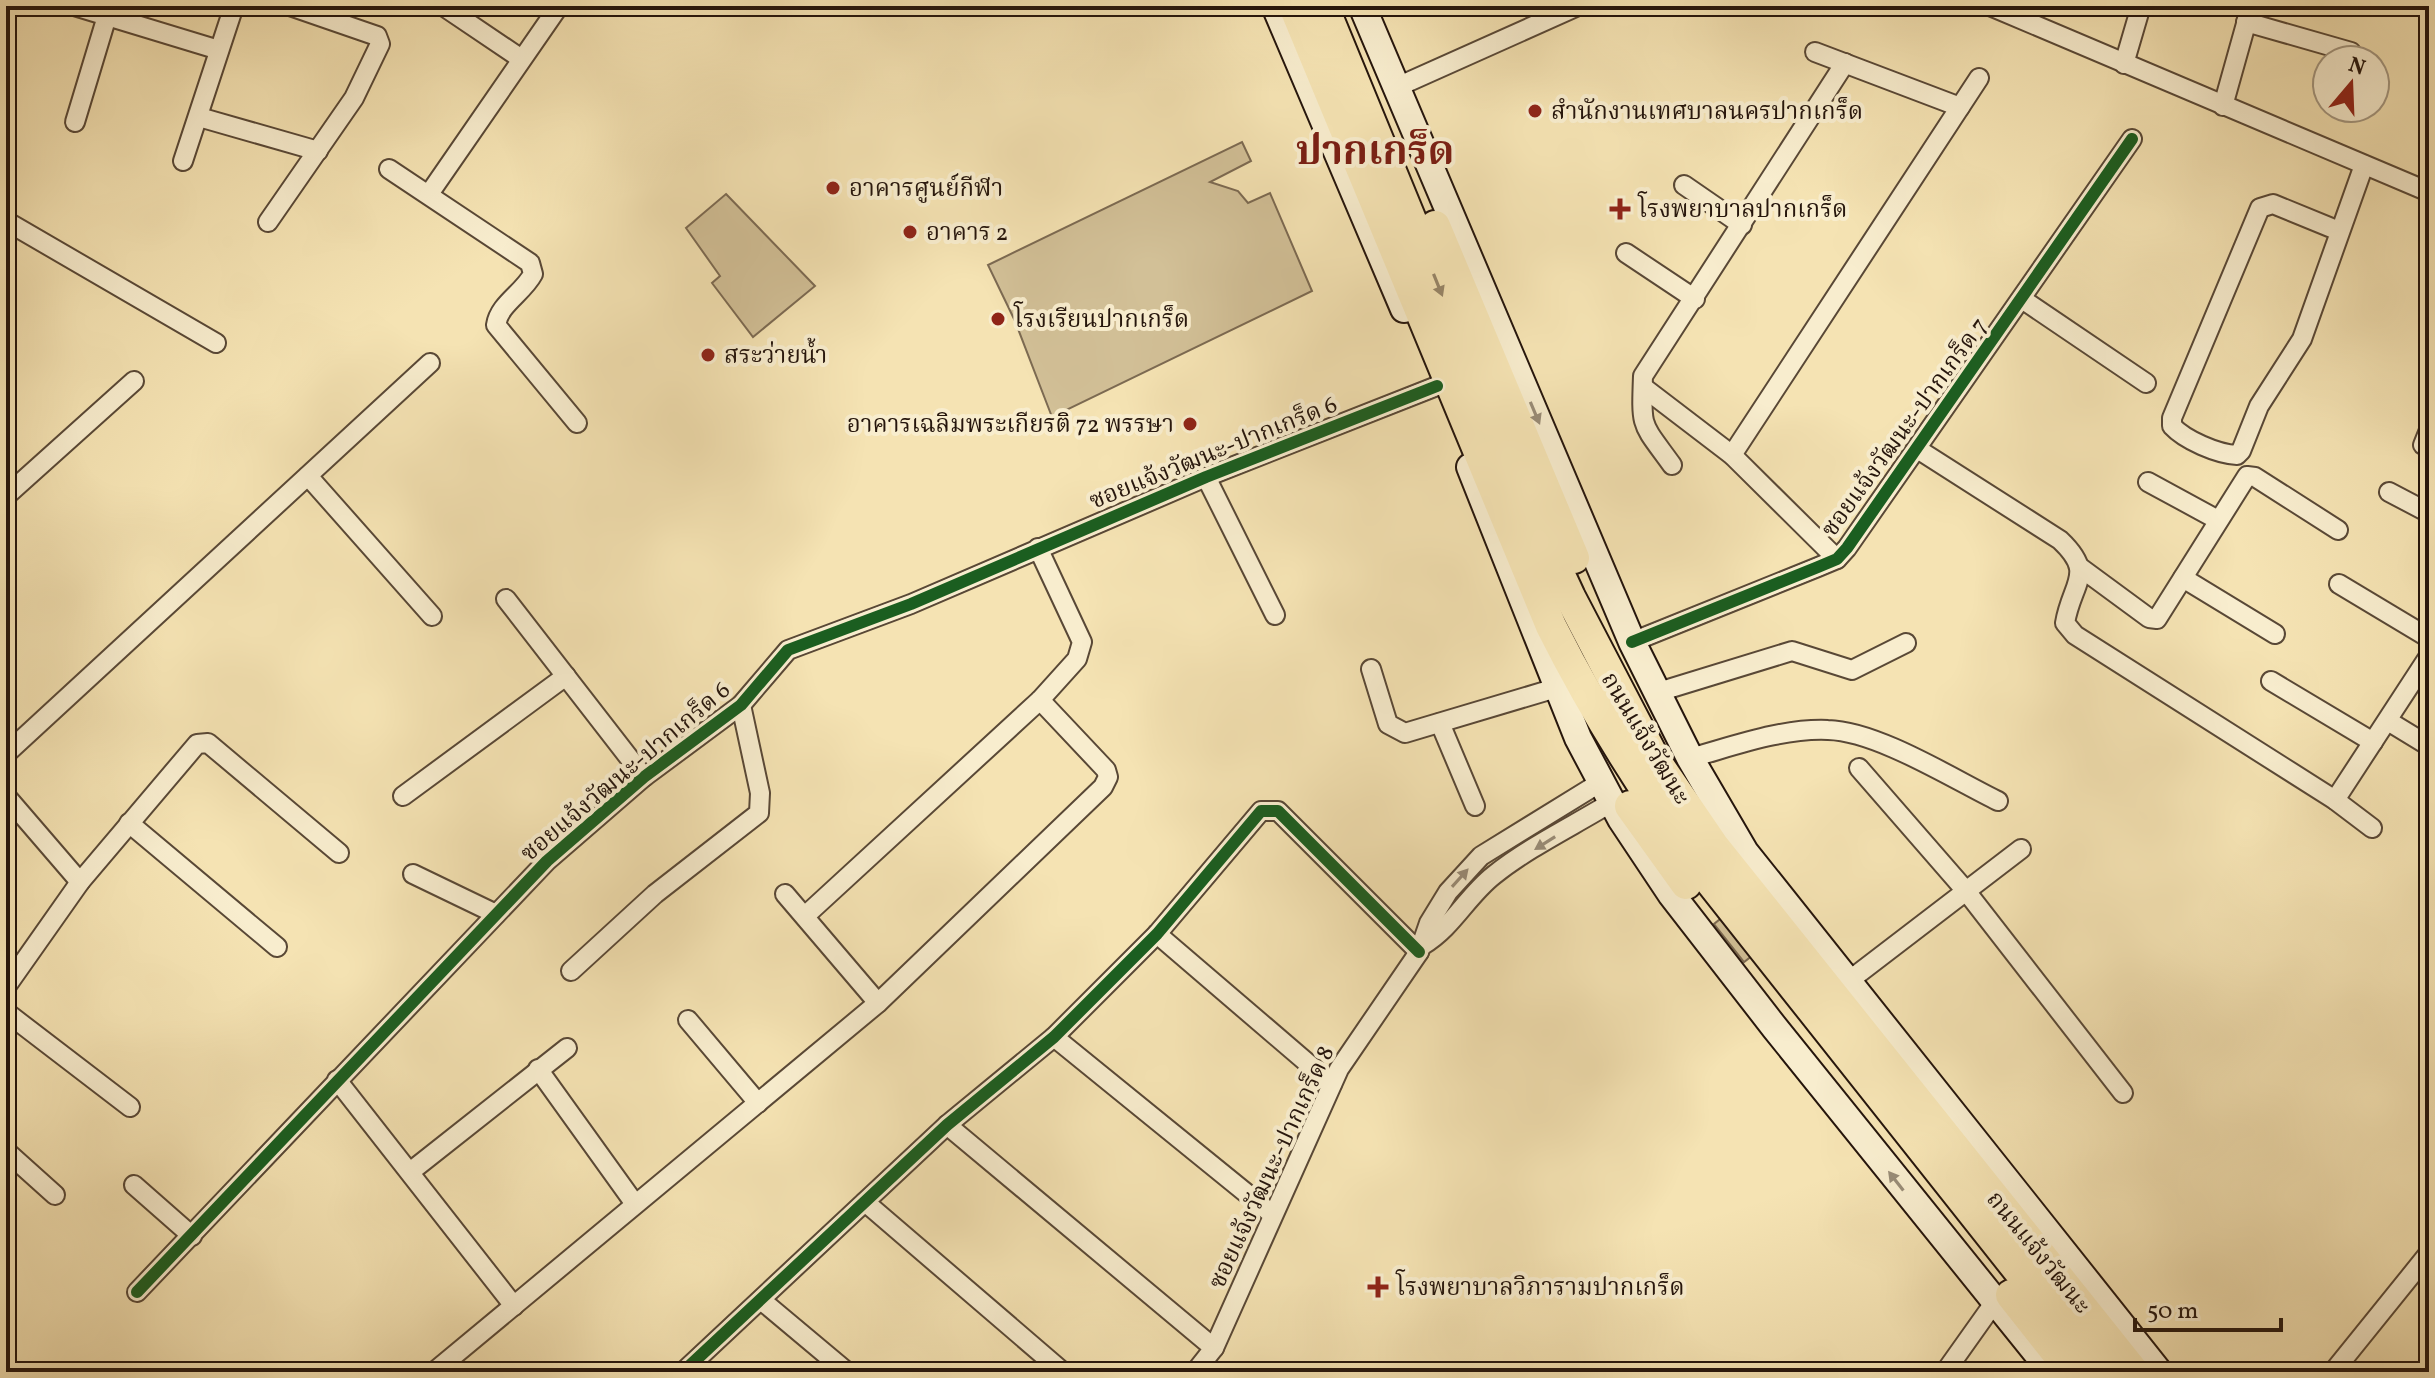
<svg xmlns="http://www.w3.org/2000/svg" width="2435" height="1378" font-family="Vollkorn,'Noto Serif Thai',serif">
<style>
.green{fill:#d2c097;stroke:#7c6a52;stroke-width:2}
.lines{fill:none;stroke-linecap:round;stroke-linejoin:round}
.minor-casing{stroke:#594836;stroke-width:22}
.secondary-casing{stroke:#25150c;stroke-width:30}
.primary-casing{stroke:#25150c;stroke-width:34}
.minor{stroke:#f8edce;stroke-width:18}
.secondary{stroke:#f8edce;stroke-width:26}
.primary{stroke:#f5e3b3;stroke-width:30}
.cycleway-casing{stroke:#f8edce;stroke-width:17}
.cycleway{stroke:#1b5e20;stroke-width:12}
.oneway{fill:#978668}
.oneway2{fill:#998c77}
.poi-dot{fill:#8f2418;stroke:#f8edce;stroke-width:3}
.labels{text-anchor:middle;stroke-width:8;stroke-linejoin:round;paint-order:stroke}
.poi-label{font-size:24px;fill:#25150c;stroke:#f8edce;text-anchor:start}
.street-label{font-size:24px;fill:#25150c;stroke:#f8edce}
.town-label{font-size:40px;font-weight:bold;fill:#7a1f14;stroke:#f8edce}
</style>
<rect width="100%" height="100%" fill="#f5e3b3"/>
<filter id="stains"><feTurbulence type="fractalNoise" baseFrequency=".0025" numOctaves="4"/><feColorMatrix values="0 0 0 0 .2 0 0 0 0 .09 0 0 0 0 .02 0 0 0 .5 -.17"/></filter>
<radialGradient id="worn" r=".72"><stop offset=".6" stop-color="#630" stop-opacity="0"/><stop offset="1" stop-color="#630" stop-opacity=".3"/></radialGradient>
<!-- green -->
<g class="green">
<polygon points="1242,142 1251,161 1210,182 1238,191 1248,203 1270,193 1312,291 1052,417 1015,321 988,265"/>
<polygon points="726,194 815,286 753,337 712,283 720,276 686,228"/>
<polygon points="1740,903 1770,942 1744,962 1714,924"/>
</g>
<g class="lines">
<defs>
<g id="minor">
<polyline points="74,6 219,50"/>
<polyline points="443,6 520,58"/>
<polyline points="1990,6 2429,192"/>
<polyline points="2246,22 2351,52"/>
<polyline points="1815,52 1960,107"/>
<polyline points="2124,64 2141,6"/>
<polyline points="1397,87 1578,6"/>
<polyline points="2223,106 2251,6"/>
<polyline points="199,117 318,151"/>
<polyline points="75,122 107,16"/>
<polyline points="183,161 234,6"/>
<path d="M 389,169 L 530,263 L 533,274 C 523,293 499,304 496,325 L 577,423"/>
<polyline points="1684,185 1742,225"/>
<polyline points="429,194 559,6"/>
<polyline points="6,221 216,343"/>
<polyline points="268,222 354,98 380,44 377,36 290,6"/>
<path d="M 2339,231 L 2273,204 L 2260,208 L 2172,418 L 2172,426 C 2185,440 2217,454 2237,455 L 2241,451 L 2259,406 L 2302,339 L 2364,165"/>
<polyline points="1626,253 1695,299"/>
<polyline points="2022,299 2146,383"/>
<polyline points="1643,387 1732,455 1837,559"/>
<polyline points="2423,445 2429,430"/>
<path d="M 1919,450 L 2060,540 C 2096,574 2072,582 2065,623 L 2075,635 L 2335,800 L 2372,828"/>
<polyline points="1732,455 1979,78"/>
<path d="M 1672,465 C 1641,422 1641,430 1643,376 L 1845,63"/>
<polyline points="308,476 432,616"/>
<polyline points="1206,477 1275,615"/>
<polyline points="2148,482 2218,520"/>
<polyline points="2389,492 2429,513"/>
<polyline points="6,496 134,381"/>
<polyline points="2081,568 2149,618 2157,619 2247,476 2255,477 2338,530"/>
<polyline points="2183,578 2275,634"/>
<polyline points="2339,584 2429,638"/>
<polyline points="506,599 644,777"/>
<polyline points="1632,642 1818,567 1837,559 1847,548 2132,139"/>
<polyline points="1371,669 1388,724 1405,733 1556,688"/>
<polyline points="2271,681 2373,742"/>
<polyline points="1655,693 1792,651 1852,670 1906,643"/>
<polyline points="2388,721 2429,746"/>
<polyline points="1440,723 1475,806"/>
<polyline points="6,754 430,363"/>
<path d="M 1690,758 C 1734,746 1782,728 1828,730 C 1877,731 1953,779 1998,801"/>
<polyline points="1859,768 1966,891 2123,1093"/>
<polyline points="6,796 80,882"/>
<polyline points="403,796 566,676"/>
<polyline points="2335,800 2429,656"/>
<polyline points="129,823 277,947"/>
<polyline points="413,874 496,914"/>
<polyline points="785,894 878,1003"/>
<polyline points="805,916 1040,700 1077,659 1082,642 1038,548"/>
<polyline points="1157,934 1332,1084"/>
<path d="M 1423,945 C 1453,927 1467,896 1494,875 C 1529,847 1573,826 1612,802"/>
<polyline points="571,971 655,894 759,813 760,793 741,705"/>
<polyline points="1846,983 2021,849"/>
<polyline points="6,987 80,882 197,744 208,743 339,853"/>
<polyline points="6,1012 130,1107"/>
<polyline points="688,1020 758,1103"/>
<polyline points="1054,1037 1272,1214"/>
<polyline points="538,1069 635,1204"/>
<polyline points="337,1080 514,1306"/>
<polyline points="947,1125 1214,1348"/>
<polyline points="6,1151 55,1195"/>
<polyline points="410,1172 567,1048"/>
<polyline points="134,1185 192,1236"/>
<polyline points="865,1202 1063,1372"/>
<polyline points="137,1292 547,861 644,777 741,705 788,650 911,604 1206,477 1437,386"/>
<polyline points="761,1300 847,1372"/>
<polyline points="434,1372 878,1003 1103,787 1108,777 1106,770 1040,700"/>
<polyline points="683,1372 947,1125 1054,1037 1157,934 1261,811 1278,811 1419,952"/>
<polyline points="1195,1372 1214,1348 1339,1069 1419,952 1429,923 1448,892 1481,856 1601,782"/>
<polyline points="1945,1372 1994,1303"/>
<polyline points="2333,1372 2429,1253"/>
</g>
<g id="secondary">
<polyline points="1275,6 1404,309"/>
<polyline points="1362,6 1632,642 1690,758 1745,852 2159,1372"/>
<polyline points="1470,467 1578,738 1621,819 1671,894 1775,1028 2052,1372"/>
</g>
<g id="primary">
<path d="M 1294,6 L 1551,626 C 1593,710 1641,786 1695,862 L 2099,1372"/>
<polyline points="1323,6 1533,517 1570,597 1655,760 1713,845 2134,1372"/>
<polyline points="1435,226 1574,558"/>
<polyline points="1630,806 1686,884"/>
<polyline points="2011,1295 2072,1372"/>
</g>
</defs>
<!-- minor casing -->
<use href="#minor" class="minor-casing"/>
<!-- secondary casing -->
<use href="#secondary" class="secondary-casing"/>
<!-- primary casing -->
<use href="#primary" class="primary-casing"/>
<!-- minor -->
<use href="#minor" class="minor"/>
<!-- secondary -->
<use href="#secondary" class="secondary"/>
<!-- primary -->
<use href="#primary" class="primary"/>
<defs>
<g id="cycleway">
<polyline points="1632,642 1818,567 1837,559 1847,548 2132,139"/>
<polyline points="137,1292 547,861 644,777 741,705 788,650 911,604 1206,477 1437,386"/>
<polyline points="683,1372 947,1125 1054,1037 1157,934 1261,811 1278,811 1419,952"/>
</g>
</defs>
<!-- cycleway casing -->
<use href="#cycleway" class="cycleway-casing"/>
<!-- cycleway -->
<use href="#cycleway" class="cycleway"/>
</g>
<!-- one-way arrows -->
<defs><path id="oneway-solid" d="M-6-.8H1V-3.2L6.5 0L1 3.2V.8H-6Z" transform="scale(2)"/></defs>
<use class="oneway" href="#oneway-solid" transform="translate(1438 285) rotate(68)"/>
<g class="oneway2">
<use href="#oneway-solid" transform="translate(1535 413) rotate(67)"/>
<use href="#oneway-solid" transform="translate(1545 843) rotate(148)"/>
<use href="#oneway-solid" transform="translate(1460 878) rotate(-48)"/>
<use href="#oneway-solid" transform="translate(1896 1181) rotate(-128)"/>
</g>
<!-- markers -->
<g class="poi-dot">
<circle cx="1535" cy="111" r="8"/>
<circle cx="833" cy="188" r="8"/>
<path d="M1616 197h8v8h8v8h-8v8h-8v-8h-8v-8h8z"/>
<circle cx="910" cy="232" r="8"/>
<circle cx="998" cy="319" r="8"/>
<circle cx="708" cy="355" r="8"/>
<circle cx="1190" cy="424" r="8"/>
<path d="M1374 1275h8v8h8v8h-8v8h-8v-8h-8v-8h8z"/>
</g>
<g class="labels">
<!-- poi labels -->
<g class="poi-label">
<text x="1551" y="119">สำนักงานเทศบาลนครปากเกร็ด</text>
<text x="849" y="196">อาคารศูนย์กีฬา</text>
<text x="1638" y="217">โรงพยาบาลปากเกร็ด</text>
<text x="926" y="240">อาคาร 2</text>
<text x="1014" y="327">โรงเรียนปากเกร็ด</text>
<text x="724" y="363">สระว่ายน้ำ</text>
<text x="1174" y="432" text-anchor="end">อาคารเฉลิมพระเกียรติ 72 พรรษา</text>
<text x="1396" y="1295">โรงพยาบาลวิภารามปากเกร็ด</text>
</g>
<!-- street labels -->
<g class="street-label">
<text transform="translate(1904 427) rotate(-54)" y="8">ซอยแจ้งวัฒนะ-ปากเกร็ด 7</text>
<text transform="translate(1213 452) rotate(-22)" y="8">ซอยแจ้งวัฒนะ-ปากเกร็ด 6</text>
<text transform="translate(1646 738) rotate(59)" y="8">ถนนแจ้งวัฒนะ</text>
<text transform="translate(625 771) rotate(-40)" y="8">ซอยแจ้งวัฒนะ-ปากเกร็ด 6</text>
<text transform="translate(1271 1167) rotate(-65)" y="8">ซอยแจ้งวัฒนะ-ปากเกร็ด 8</text>
<text transform="translate(2039 1252) rotate(51)" y="8">ถนนแจ้งวัฒนะ</text>
</g>
<!-- town labels -->
<g class="town-label">
<text x="1375" y="164">ปากเกร็ด</text>
</g>
</g>
<!-- margin -->
<rect width="2435" height="1378" fill="none" stroke="#f5e3b3" stroke-width="32"/>
<rect x="8" y="8" width="2419" height="1362" fill="none" stroke="#25150c" stroke-width="4"/>
<rect x="16" y="16" width="2403" height="1346" fill="none" stroke="#25150c" stroke-width="2"/>
<!-- north arrow -->
<g transform="translate(2351 84) rotate(19)"><circle r="38" fill="#f8edce" stroke="#a49780" stroke-width="2"/>
<path d="M0-6L14 30L0 20L-14 30Z" fill="#8f2418"/>
<text y="-12" font-size="22" font-weight="bold" text-anchor="middle" fill="#25150c">N</text>
</g>
<!-- scale -->
<path d="M2135 1318v12h146v-12" fill="none" stroke="#25150c" stroke-width="4"/>
<text x="2147" y="1318" font-size="24" fill="#25150c" stroke="#f8edce" stroke-width="6" paint-order="stroke">50 m</text>
<rect width="100%" height="100%" filter="url(#stains)"/>
<rect width="100%" height="100%" fill="url(#worn)"/>
</svg>
